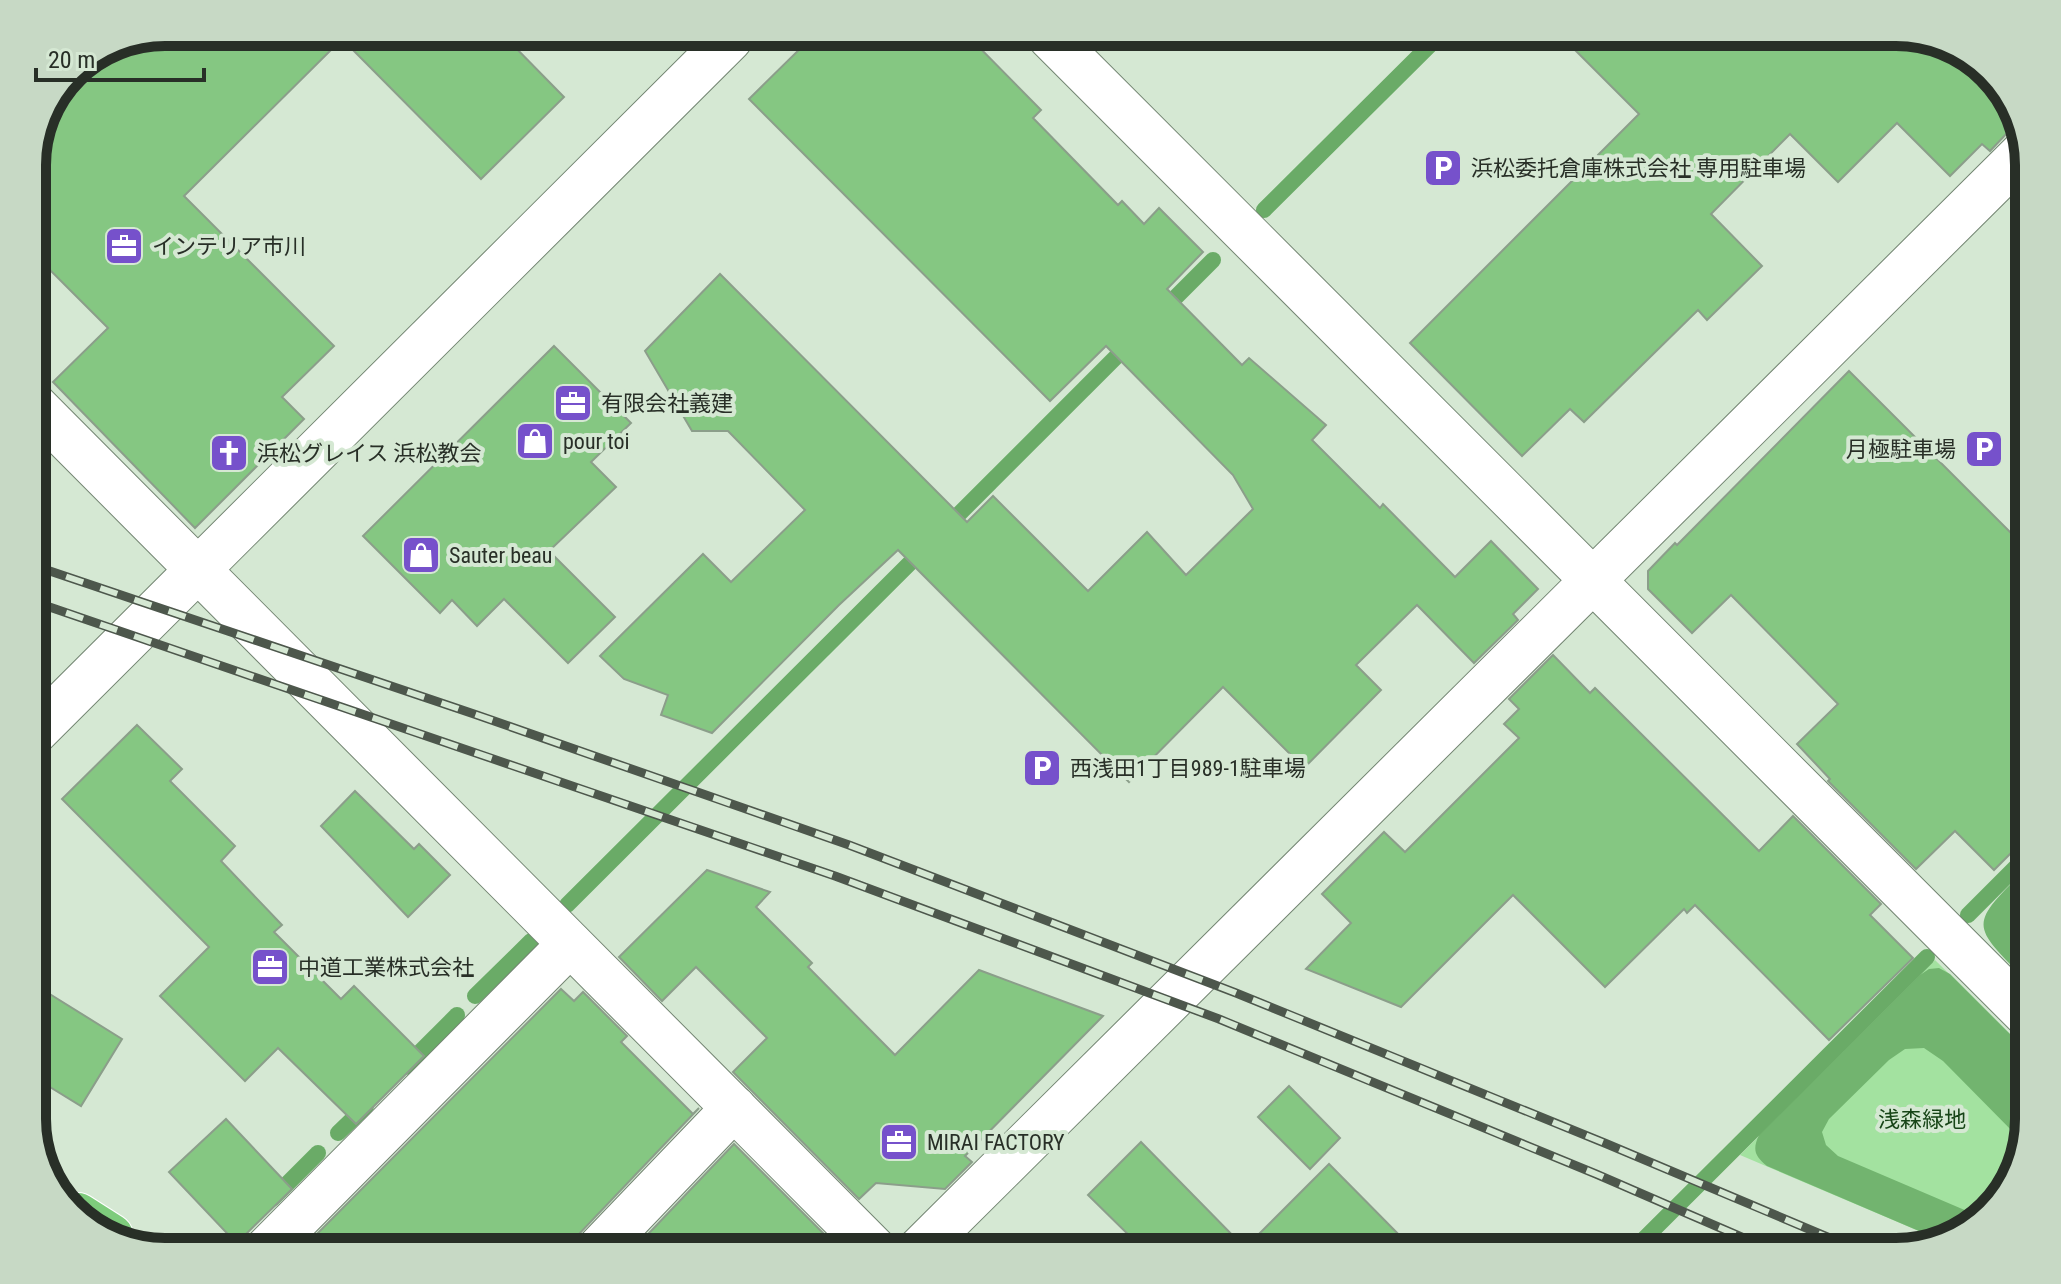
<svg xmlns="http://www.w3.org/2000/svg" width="2061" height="1284" font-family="'Roboto Condensed','Noto Sans JP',sans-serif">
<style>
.green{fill:#a3e2a0}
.forest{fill:#72b46f}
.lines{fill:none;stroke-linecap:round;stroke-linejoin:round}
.stream{stroke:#6aab67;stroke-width:16}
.building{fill:#85c782;stroke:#8b9e8a;stroke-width:2}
.minor-casing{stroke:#738572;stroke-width:46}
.trunk-casing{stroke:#fff;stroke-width:46}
.minor{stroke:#fff;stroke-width:44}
.trunk{stroke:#7ecc7c;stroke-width:44}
.rail-casing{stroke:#4d574c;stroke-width:9}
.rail{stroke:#d5e8d3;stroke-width:6;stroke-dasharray:18;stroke-linecap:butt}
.labels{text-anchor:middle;stroke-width:8;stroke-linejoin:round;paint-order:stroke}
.poi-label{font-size:22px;fill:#282f27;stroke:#d5e8d3;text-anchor:start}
.park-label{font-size:22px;fill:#174517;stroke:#d5e8d3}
.rim{fill:none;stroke:#282f27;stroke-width:10}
</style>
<rect width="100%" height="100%" fill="#d5e8d3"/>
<!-- green -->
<polygon class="green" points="1935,960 2029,1053 2029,1119 2007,1192 1962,1234 1940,1240 1740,1155"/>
<!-- forest -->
<g class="forest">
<path d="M 2029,866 L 2029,983 C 1969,923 1968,926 2029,866 Z"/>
<path d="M 1939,968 L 1950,974 L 2029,1053 L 2029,1119 L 2022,1141 L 1943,1061 L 1924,1048 L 1905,1049 L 1889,1060 L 1829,1119 L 1822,1132 L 1826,1145 L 1838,1156 L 1981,1217 L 1962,1234 L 1940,1240 L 1767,1166 C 1755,1156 1752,1150 1759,1135 L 1920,975 L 1929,969 Z"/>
</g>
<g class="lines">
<!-- stream -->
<g class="stream">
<polyline points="1264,210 1440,35"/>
<polyline points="1160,313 1213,260"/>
<polyline points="945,528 1132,341"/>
<polyline points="567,905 926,547"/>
<polyline points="1968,915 2029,854"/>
<polyline points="475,996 531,941"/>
<polyline points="405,1067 457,1015"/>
<polyline points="338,1133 366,1106"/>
<polyline points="272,1199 318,1153"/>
<polyline points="1631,1252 1927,957"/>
</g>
</g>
<!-- building -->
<g class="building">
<polygon points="1896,32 1969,54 2011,99 2019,125 2009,131 1990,151 1982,144 1950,176 1897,123 1838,182 1790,134 1711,214 1762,266 1707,320 1698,310 1584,422 1570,409 1522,456 1410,343 1639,114 1559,34"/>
<polygon points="969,37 1041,110 1033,118 1118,205 1122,201 1144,224 1159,208 1203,252 1167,289 1242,365 1249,358 1326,425 1312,440 1380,508 1383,504 1455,577 1491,541 1538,589 1513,614 1518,620 1474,663 1417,605 1356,665 1381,690 1304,768 1223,687 1129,782 898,550 839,605 712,733 661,715 668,695 624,679 600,656 703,554 731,582 805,510 728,431 692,431 645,351 720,274 967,522 993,496 1088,591 1147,532 1186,575 1253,509 1233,475 1106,346 1050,401 749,99 811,38"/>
<polygon points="508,40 564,97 481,179 344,41"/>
<polygon points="340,41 184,196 334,346 282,397 304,419 195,528 53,382 108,328 32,252 32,157 50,117 126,42"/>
<polygon points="554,346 631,423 591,462 616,487 549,551 615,617 568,663 504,599 477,626 452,600 440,613 363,536"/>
<polygon points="1849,371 2029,551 2029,835 1994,870 1955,831 1916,869 1828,781 1830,779 1797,744 1838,704 1731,595 1692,633 1648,589 1648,571 1675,543 1677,545"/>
<polygon points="1553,655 1590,693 1595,688 1759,851 1793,816 1881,904 1870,915 1913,958 1829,1040 1695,905 1687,913 1684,909 1605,987 1513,895 1401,1007 1306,969 1351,923 1322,894 1384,832 1405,852 1519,738 1504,724 1519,709 1509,699"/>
<polygon points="137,725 182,769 170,781 235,846 221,861 282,925 274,932 341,999 354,986 424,1056 356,1124 278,1048 245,1081 160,996 209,947 62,799"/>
<polygon points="355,791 414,849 419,844 450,875 408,917 321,826"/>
<polygon points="707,870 770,892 756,907 812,963 808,967 895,1055 979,970 1103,1016 965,1156 972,1162 945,1189 876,1183 859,1199 733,1072 767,1038 696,967 662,1001 619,957"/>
<polygon points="32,983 122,1039 81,1106 32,1076"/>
<polygon points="561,989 574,1001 583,992 627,1036 621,1042 693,1114 699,1108 578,1235 572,1245 572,1252 299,1252"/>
<polygon points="1289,1086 1340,1138 1310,1169 1258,1117"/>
<polygon points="226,1119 292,1189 246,1234 240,1247 169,1172"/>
<polygon points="1141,1142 1245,1248 1329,1164 1416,1252 1146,1252 1088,1195"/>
<polygon points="734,1144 824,1234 805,1252 631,1252"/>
</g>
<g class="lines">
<defs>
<g id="minor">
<polyline points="1050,37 2029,1017"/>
<polyline points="32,403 877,1252"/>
<polyline points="32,735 730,39"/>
<polyline points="264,1252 570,944"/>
<polyline points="596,1252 734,1108"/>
<polyline points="917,1252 2027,149"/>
</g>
<polyline id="trunk" points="78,1215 111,1236"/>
</defs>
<!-- minor casing -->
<use href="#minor" class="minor-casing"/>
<!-- trunk casing -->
<use href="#trunk" class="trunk-casing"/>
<!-- minor -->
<use href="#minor" class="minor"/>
<!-- trunk -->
<use href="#trunk" class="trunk"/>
<defs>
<g id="rail">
<polyline points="32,565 474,714 849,845 1236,993 1607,1144 1863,1252"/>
<polyline points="32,601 835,876 1219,1019 1596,1174 1776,1252"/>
</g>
</defs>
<!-- rail casing -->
<use href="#rail" class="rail-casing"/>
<!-- rail -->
<use href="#rail" class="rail"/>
</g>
<!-- icons -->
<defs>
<symbol id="parking-square" viewBox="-11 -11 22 22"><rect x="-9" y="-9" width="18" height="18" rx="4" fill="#7651cb" stroke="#d5e8d3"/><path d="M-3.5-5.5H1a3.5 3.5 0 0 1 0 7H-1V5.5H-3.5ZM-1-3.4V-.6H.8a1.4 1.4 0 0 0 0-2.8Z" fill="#fff"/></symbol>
<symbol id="office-square" viewBox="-11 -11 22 22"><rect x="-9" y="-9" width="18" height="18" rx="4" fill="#7651cb" stroke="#d5e8d3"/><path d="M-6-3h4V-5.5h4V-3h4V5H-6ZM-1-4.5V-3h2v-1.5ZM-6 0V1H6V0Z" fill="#fff"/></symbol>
<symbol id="shop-square" viewBox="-11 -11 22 22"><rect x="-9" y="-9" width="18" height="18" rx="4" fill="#7651cb" stroke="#d5e8d3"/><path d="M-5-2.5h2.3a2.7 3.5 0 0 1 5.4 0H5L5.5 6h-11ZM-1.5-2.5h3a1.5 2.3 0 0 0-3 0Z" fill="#fff"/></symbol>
<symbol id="church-square" viewBox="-11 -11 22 22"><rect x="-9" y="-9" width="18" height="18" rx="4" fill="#7651cb" stroke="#d5e8d3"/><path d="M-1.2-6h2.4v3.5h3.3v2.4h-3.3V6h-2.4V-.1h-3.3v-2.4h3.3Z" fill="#fff"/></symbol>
</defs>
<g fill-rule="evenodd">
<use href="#parking-square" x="1421" y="146" width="44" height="44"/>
<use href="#office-square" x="102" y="224" width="44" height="44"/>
<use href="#office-square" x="551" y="381" width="44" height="44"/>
<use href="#shop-square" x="513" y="419" width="44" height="44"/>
<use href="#parking-square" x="1962" y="427" width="44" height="44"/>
<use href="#church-square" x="207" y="431" width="44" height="44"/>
<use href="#shop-square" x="399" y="533" width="44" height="44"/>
<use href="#parking-square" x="1020" y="746" width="44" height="44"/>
<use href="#office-square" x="248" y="945" width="44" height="44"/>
<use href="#office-square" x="877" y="1120" width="44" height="44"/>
</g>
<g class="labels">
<!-- poi labels -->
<g class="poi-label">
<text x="1471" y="176">浜松委托倉庫株式会社 専用駐車場</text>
<text x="152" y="254">インテリア市川</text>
<text x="601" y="411">有限会社義建</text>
<text x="563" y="449">pour toi</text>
<text x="1956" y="457" text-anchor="end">月極駐車場</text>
<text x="257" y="461">浜松グレイス 浜松教会</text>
<text x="449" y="563">Sauter beau</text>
<text x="1070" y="776">西浅田1丁目989-1駐車場</text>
<text x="298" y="975">中道工業株式会社</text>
<text x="927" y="1150">MIRAI FACTORY</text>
</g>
<!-- park labels -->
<g class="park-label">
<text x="1922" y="1127">浅森緑地</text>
</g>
</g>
<!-- crop -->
<path d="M0 0H2061V1284H0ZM165 46H1896A119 119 0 0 1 2015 165V1119A119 119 0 0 1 1896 1238H165A119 119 0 0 1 46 1119V165A119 119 0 0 1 165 46Z" fill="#c7d9c5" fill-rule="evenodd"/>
<path class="rim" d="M165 46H1896A119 119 0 0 1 2015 165V1119A119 119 0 0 1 1896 1238H165A119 119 0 0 1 46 1119V165A119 119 0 0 1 165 46Z"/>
<!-- scale -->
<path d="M36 68v12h168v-12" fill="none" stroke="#282f27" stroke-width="4"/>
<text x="48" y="68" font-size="24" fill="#282f27" stroke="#d5e8d3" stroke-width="6" paint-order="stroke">20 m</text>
</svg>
